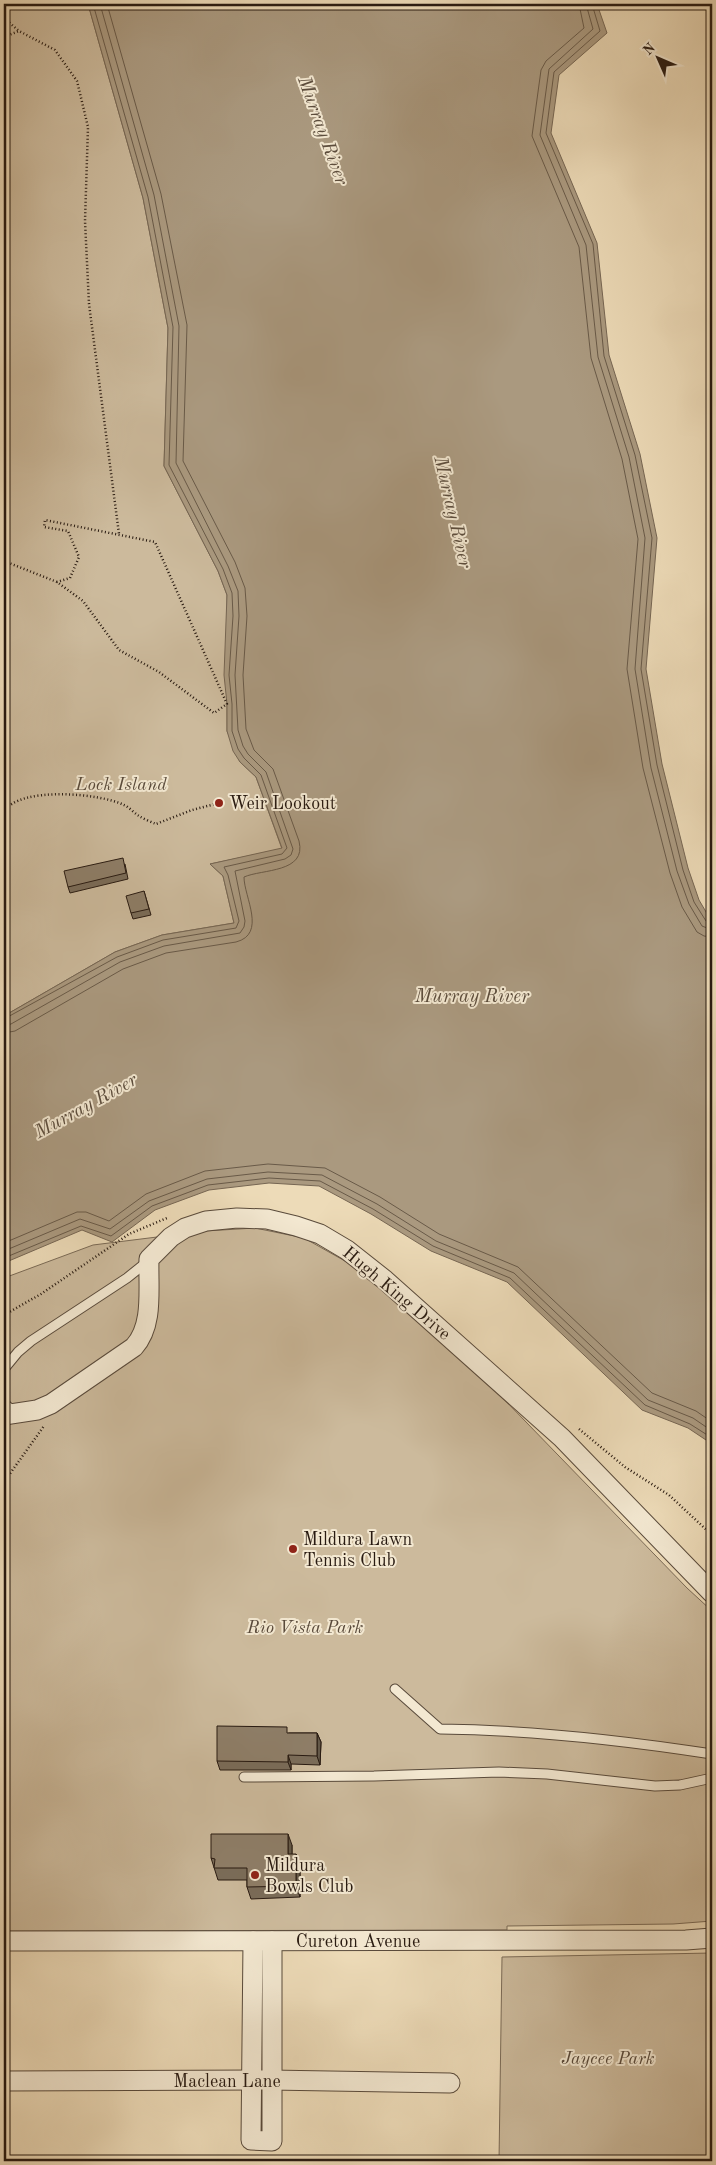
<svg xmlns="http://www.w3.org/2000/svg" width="716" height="2165" font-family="'Old Standard TT',serif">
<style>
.green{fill:#ccba9c;stroke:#7a6a56}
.water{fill:#aa997f;stroke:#766653}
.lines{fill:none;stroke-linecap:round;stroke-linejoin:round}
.shore{stroke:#695a48;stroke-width:1}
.service-casing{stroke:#594a3b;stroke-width:11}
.minor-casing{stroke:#594a3b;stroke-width:21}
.path{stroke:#281a11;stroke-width:2.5;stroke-dasharray:1 2.5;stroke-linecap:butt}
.service{stroke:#f3e8d1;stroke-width:9}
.minor{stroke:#f3e8d1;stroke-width:19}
.wall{fill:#7a6c59;stroke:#281a11}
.shaded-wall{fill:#635849;stroke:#281a11}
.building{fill:#8e7e68;stroke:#281a11}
.poi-dot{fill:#8f2418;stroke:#f3e8d1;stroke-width:2}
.labels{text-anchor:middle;stroke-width:4;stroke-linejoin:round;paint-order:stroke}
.park-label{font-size:18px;font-style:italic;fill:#594a3b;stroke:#f3e8d1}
.poi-label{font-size:18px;fill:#281a11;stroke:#f3e8d1;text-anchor:start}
.street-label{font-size:18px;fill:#281a11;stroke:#f3e8d1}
.water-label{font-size:19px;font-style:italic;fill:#5c4d3d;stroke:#f3e8d1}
</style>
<rect width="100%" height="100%" fill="#eddbb8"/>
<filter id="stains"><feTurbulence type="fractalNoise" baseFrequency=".004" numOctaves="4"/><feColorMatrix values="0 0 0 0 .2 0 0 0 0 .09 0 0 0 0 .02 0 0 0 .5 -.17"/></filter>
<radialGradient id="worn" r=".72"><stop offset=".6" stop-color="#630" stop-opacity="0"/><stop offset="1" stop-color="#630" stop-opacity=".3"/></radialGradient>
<!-- green -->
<g class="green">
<polygon points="4,4 88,4 143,198 168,328 164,466 218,571 227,595 227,731 240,762 256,777 282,849 210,864 223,876 234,923 162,935 115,952 4,1016"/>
<polygon points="255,1228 304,1238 361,1270 494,1389 687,1588 712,1611 712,1921 673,1924 507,1926 507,1930 4,1931 4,1278 93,1245 205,1231"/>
<polygon points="712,1953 712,2161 499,2161 502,1957"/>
</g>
<!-- water -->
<polygon class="water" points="88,4 597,4 607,33 559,75 551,133 597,243 609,355 640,454 657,538 646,669 662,764 688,868 699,900 712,922 712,1444 688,1428 642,1410 507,1282 431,1251 371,1214 319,1186 269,1183 209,1190 155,1210 112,1242 82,1230 4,1263 4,1016 115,952 162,935 234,923 223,876 210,864 282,848 256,777 240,762 233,751 227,731 227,704 224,675 227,595 218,571 164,466 168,328 143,198"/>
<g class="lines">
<!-- shore -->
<g class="shore">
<polyline points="579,4 584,28 546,61 541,70 532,136 579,247 591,358 622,459 638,539 627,669 643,768 670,873 682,907 697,932 704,936 712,937"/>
<polyline points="586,4 593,29 549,69 540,135 586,245 598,357 629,457 645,538 635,669 651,768 677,871 689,904 702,926 712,930"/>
<polyline points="592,4 600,31 554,72 546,133 593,244 604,356 635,455 652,538 641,669 657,765 683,870 694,902 706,921 712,923"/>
<polyline points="4,1019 117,957 163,940 236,928 239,921 228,875 224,867 282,854 287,848 261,775 244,758 238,749 232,731 232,704 229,675 233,616 232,593 223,569 169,465 173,327 148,197 93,4"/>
<polyline points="4,1026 11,1024 120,962 164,946 240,933 244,927 245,921 235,871 285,859 291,855 293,849 266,772 248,754 243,746 238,730 235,675 239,616 238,591 228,566 176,463 179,326 154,195 100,4"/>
<path d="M 4,1033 L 15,1031 L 123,969 L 166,953 L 236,942 C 267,934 244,897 244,877 C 262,869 307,873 299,841 L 273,769 L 254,750 L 246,729 L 243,675 L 247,616 L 245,588 L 235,562 L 183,461 L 187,325 L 161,194 L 107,4"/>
<polyline points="4,1243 77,1212 86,1212 109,1221 146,1194 205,1171 268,1164 325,1168 380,1197 439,1234 518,1267 652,1393 696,1411 712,1422"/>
<polyline points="4,1251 80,1219 110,1229 149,1201 207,1179 268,1172 322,1175 377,1204 436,1241 514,1273 648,1400 693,1418 712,1431"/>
<polyline points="4,1258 81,1226 111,1236 152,1206 208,1185 269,1178 320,1181 373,1209 433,1246 510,1278 645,1405 690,1424 712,1438"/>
</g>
<defs>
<g id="service">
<polyline points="4,1369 18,1352 31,1341 127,1278 147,1262"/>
<polyline points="4,1403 15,1413"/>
<path d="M 395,1689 L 440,1729 C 530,1730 622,1740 712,1754"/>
<polyline points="244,1777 374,1776 499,1772 547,1774 655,1786 680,1785 712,1778"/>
</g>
<g id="minor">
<path d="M 4,1415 L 37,1410 L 51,1404 L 134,1347 C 154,1325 148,1289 149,1259 L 171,1237 L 185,1228 L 206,1221 L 237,1218 L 267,1219 L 296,1226 L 320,1234 L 347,1250 L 385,1280 L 562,1438 L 712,1593"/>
<polyline points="4,1941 686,1940 712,1938"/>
<polyline points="253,1941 251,2140 272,2141 272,1941"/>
<polyline points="4,2081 270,2080 450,2083"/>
</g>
</defs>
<!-- service casing -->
<use href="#service" class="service-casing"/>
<!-- minor casing -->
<use href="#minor" class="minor-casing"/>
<!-- path -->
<g class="path">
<polyline points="4,18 19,31"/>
<polyline points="4,37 19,31 55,50 77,81 88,127 85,221 89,304 119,534"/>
<polyline points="4,561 57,582 83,601 119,650 159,672 214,713 227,704 155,542 45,520 44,527 68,531 79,557 70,578 57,582"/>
<path d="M 4,812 C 18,786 100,793 124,805 C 129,807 134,813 139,816 C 144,819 151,822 156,824 L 192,810 L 219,803"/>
<polyline points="4,1315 41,1294 129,1234 167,1218"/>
<polyline points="579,1429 625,1467 669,1495 712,1535"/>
<polyline points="4,1482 44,1426"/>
</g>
<!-- service -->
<use href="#service" class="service"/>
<!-- minor -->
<use href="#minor" class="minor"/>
</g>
<!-- wall -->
<g class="wall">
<polygon points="125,864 128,879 70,893 68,887"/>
<polygon points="144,891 151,915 133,919 131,913"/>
<polygon points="289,1733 317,1733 321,1742 320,1765 291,1764 291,1770 220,1770 217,1761"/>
<polygon points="292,1845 292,1854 300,1865 300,1897 251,1899 247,1887 247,1880 218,1880 211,1858"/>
</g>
<!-- shaded-wall -->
<g class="shaded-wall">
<polygon points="317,1733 321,1742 320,1765 317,1756"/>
<polygon points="288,1755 291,1764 291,1770 288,1762"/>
<polygon points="288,1834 292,1845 292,1865 288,1854"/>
<polygon points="296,1854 300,1865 300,1897 296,1886"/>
</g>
<!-- building -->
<g class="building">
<polygon points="123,858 126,873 68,887 64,871"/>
<polygon points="144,891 149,909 131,913 126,896"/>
<polygon points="217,1726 287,1727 287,1733 317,1733 317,1756 288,1755 288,1762 217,1761"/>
<polygon points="211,1834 288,1834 288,1854 296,1854 296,1886 247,1887 247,1868 214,1868 215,1859 211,1858"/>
</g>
<!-- markers -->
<g class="poi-dot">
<circle cx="219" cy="803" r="5"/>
<circle cx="293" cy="1549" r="5"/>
<circle cx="255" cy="1875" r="5"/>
</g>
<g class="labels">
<!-- park labels -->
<g class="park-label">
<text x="121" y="790">Lock Island</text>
<text x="305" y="1633">Rio Vista Park</text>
<text x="608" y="2064">Jaycee Park</text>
</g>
<!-- poi labels -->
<g class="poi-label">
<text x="229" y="809">Weir Lookout</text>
<text x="303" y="1545">Mildura Lawn<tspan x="303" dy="21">Tennis Club</tspan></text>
<text x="265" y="1871">Mildura<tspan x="265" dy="21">Bowls Club</tspan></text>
</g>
<!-- street labels -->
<g class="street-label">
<text transform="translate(397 1293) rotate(40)" y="6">Hugh King Drive</text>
<text x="358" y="1947">Cureton Avenue</text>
<text x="227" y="2087">Maclean Lane</text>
</g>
<!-- water labels -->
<g class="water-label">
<text transform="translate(324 130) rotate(70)" y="7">Murray River</text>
<text transform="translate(454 512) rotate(77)" y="7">Murray River</text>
<text x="472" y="1002">Murray River</text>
<text transform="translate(85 1105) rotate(-29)" y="7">Murray River</text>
</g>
</g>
<!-- margin -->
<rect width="716" height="2165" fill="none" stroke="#eddbb8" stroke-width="20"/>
<rect x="5" y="5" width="706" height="2155" fill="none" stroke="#281a11" stroke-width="2.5"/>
<rect x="10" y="10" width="696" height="2145" fill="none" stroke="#281a11"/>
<!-- north arrow -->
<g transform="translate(658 58) rotate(315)" stroke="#f3e8d1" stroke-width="4" paint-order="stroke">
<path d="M0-4L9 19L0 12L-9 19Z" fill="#281a11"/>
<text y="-8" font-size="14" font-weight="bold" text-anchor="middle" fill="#281a11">N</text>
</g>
<rect width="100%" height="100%" filter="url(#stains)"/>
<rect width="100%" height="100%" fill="url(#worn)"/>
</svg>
